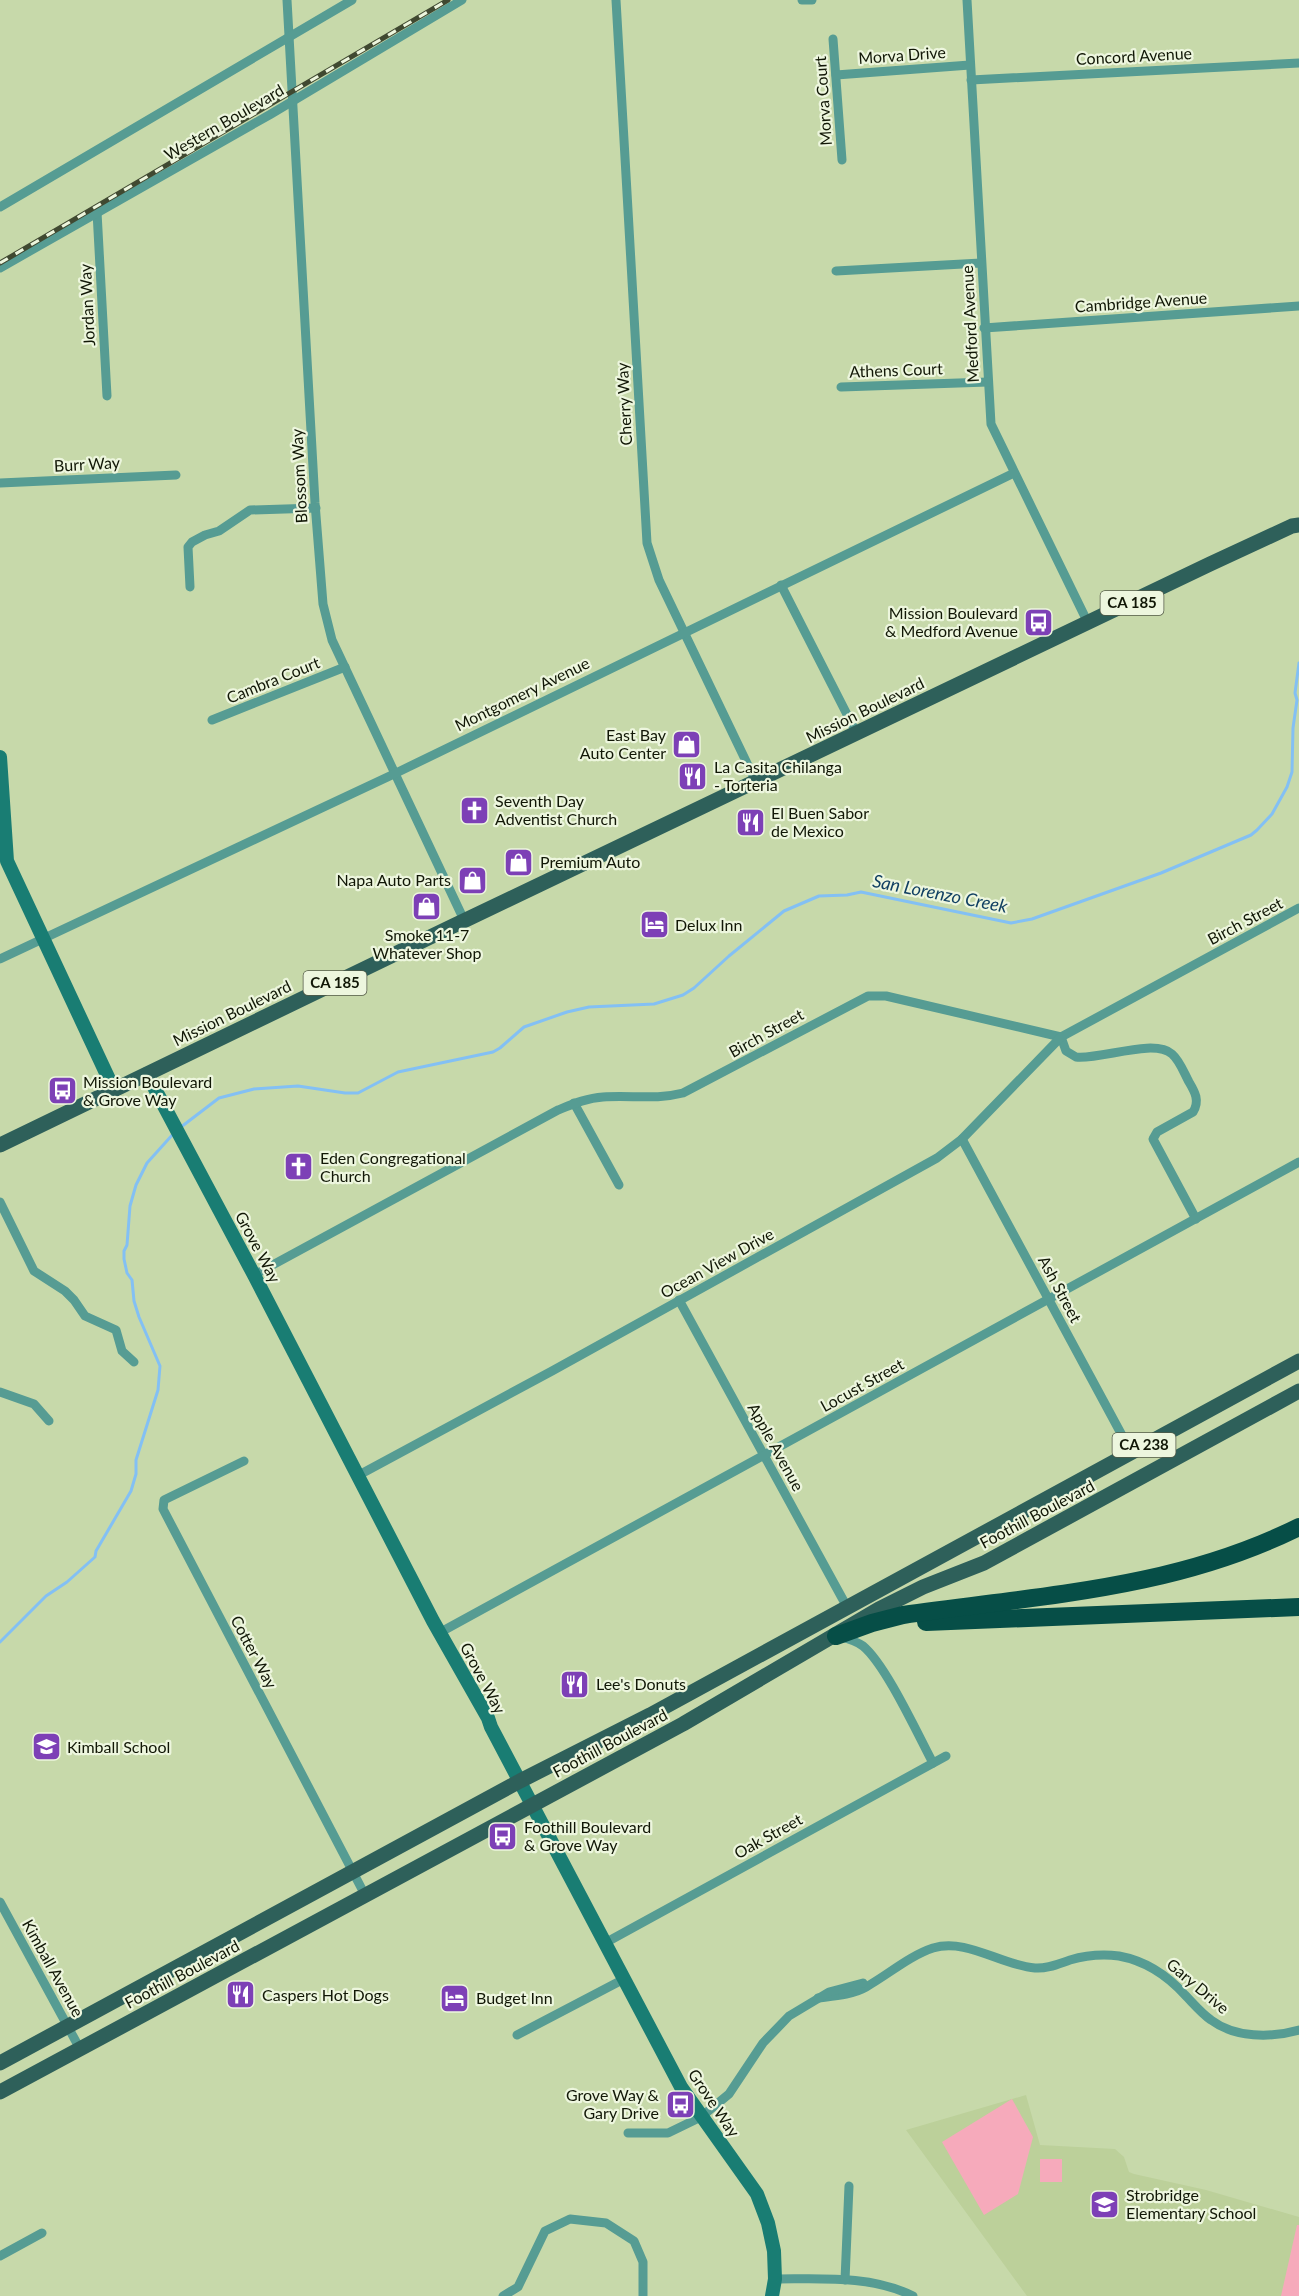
<svg xmlns="http://www.w3.org/2000/svg" width="1299" height="2296" font-family="Lato,sans-serif">
<style>
.built{fill:#bcd09a}
.green{fill:#f6aabb}
.lines{fill:none;stroke-linecap:round;stroke-linejoin:round}
.stream{stroke:#83c0f4;stroke-width:3}
.street{stroke:#569c93;stroke-width:9}
.secondary{stroke:#197d73;stroke-width:14}
.primary{stroke:#2e605a;stroke-width:15}
.highway{stroke:#064e47;stroke-width:18}
.rail-casing{stroke:#404931;stroke-width:5}
.rail{stroke:#edf6de;stroke-width:3;stroke-dasharray:9;stroke-linecap:butt}
.labels{text-anchor:middle;stroke-width:4.5;stroke-linejoin:round;paint-order:stroke}
.shield{fill:#edf6de;stroke:#535a47;stroke-width:1.5}
.shield-label{font-size:15px;font-weight:bold;fill:#111706}
.street-label{font-size:16px;fill:#111706;stroke:#edf6de}
.poi-label{font-size:16px;fill:#111706;stroke:#edf6de;text-anchor:start}
.water-label{font-size:18px;font-style:italic;fill:#114062;stroke:#edf6de}
</style>
<rect width="100%" height="100%" fill="#c7d9aa"/>
<!-- built -->
<polygon class="built" points="1026,2095 1040,2145 1115,2149 1124,2157 1129,2172 1134,2174 1206,2190 1299,2217 1299,2296 1027,2296 906,2130"/>
<!-- green -->
<g class="green">
<polygon points="1012,2099 1033,2137 1018,2194 984,2215 942,2142"/>
<rect x="1040" y="2159" width="22" height="23"/>
<polygon points="1297,2225 1299,2225 1299,2296 1281,2296"/>
</g>
<g class="lines">
<!-- stream -->
<g class="stream">
<polyline points="181,1127 219,1098 254,1089 298,1086 345,1093 358,1093 398,1072 493,1052 500,1048 524,1027 567,1012 589,1007 654,1004 683,995 694,988 729,956 784,911 819,896 847,895 861,892 1011,923 1032,919 1161,873 1251,835 1257,830 1272,814 1287,787 1292,772 1293,728 1297,700 1295,693 1299,663"/>
<polyline points="0,1642 46,1596 67,1582 95,1557 96,1551 131,1491 136,1474 136,1460 158,1390 160,1366 139,1317 134,1301 132,1280 127,1273 124,1259 124,1251 127,1245 130,1206 136,1185 147,1163 174,1133"/>
</g>
<!-- street -->
<g class="street">
<polyline points="287,0 315,503 323,604 332,640 464,920"/>
<polyline points="616,0 647,543 659,580 756,782"/>
<polyline points="802,0 812,0"/>
<polyline points="967,0 991,424 1088,623"/>
<polyline points="833,39 842,160"/>
<polyline points="836,75 970,65"/>
<polyline points="971,80 1299,63"/>
<polyline points="0,207 352,0"/>
<polyline points="97,212 107,396"/>
<polyline points="0,268 271,114 462,0"/>
<polyline points="836,271 981,263"/>
<polyline points="984,328 1299,306"/>
<polyline points="841,387 988,382"/>
<polyline points="0,483 176,475"/>
<polyline points="781,585 857,734"/>
<polyline points="190,587 188,547 192,542 205,535 219,531 250,510 316,508"/>
<polyline points="212,720 345,667"/>
<polyline points="0,959 394,774 1014,473"/>
<path d="M 1061,1037 L 1066,1051 L 1076,1057 C 1100,1060 1154,1038 1172,1054 C 1180,1061 1184,1073 1189,1082 C 1195,1092 1200,1101 1193,1112 L 1157,1132 L 1153,1139 L 1196,1219"/>
<polyline points="574,1103 619,1185"/>
<polyline points="962,1139 1131,1452"/>
<polyline points="0,1202 34,1271 65,1291 74,1300 85,1316 116,1330 122,1351 134,1362"/>
<path d="M 254,1275 L 558,1110 C 573,1104 587,1098 603,1097 C 631,1095 656,1100 683,1093 L 868,996 L 886,996 L 1061,1037"/>
<polyline points="679,1300 847,1607"/>
<polyline points="0,1392 34,1404 49,1421"/>
<polyline points="244,1461 164,1500 163,1509 365,1895"/>
<polyline points="359,1475 552,1371 937,1158 962,1139 1061,1037 1299,908"/>
<polyline points="439,1633 1299,1162"/>
<path d="M 841,1637 C 849,1639 856,1641 863,1646 C 886,1665 918,1735 933,1763"/>
<polyline points="0,1902 80,2049"/>
<polyline points="605,1943 946,1756"/>
<path d="M 818,1998 C 834,1996 852,1995 866,1987 C 889,1974 909,1956 933,1948 C 967,1938 1000,1965 1035,1968 C 1047,1969 1058,1964 1070,1960 C 1087,1955 1102,1954 1119,1956 C 1146,1961 1167,1975 1185,1995 C 1193,2003 1201,2013 1211,2020 C 1235,2038 1271,2038 1299,2030"/>
<polyline points="517,2035 624,1979"/>
<polyline points="628,2133 668,2133 701,2117 729,2094 763,2043 789,2016 829,1992 863,1983"/>
<polyline points="0,2256 42,2233"/>
<path d="M 775,2279 C 821,2279 871,2275 913,2296"/>
<polyline points="845,2280 849,2186"/>
<polyline points="503,2296 518,2287 545,2231 570,2219 606,2223 634,2241 643,2262 643,2296"/>
</g>
<!-- secondary -->
<g class="secondary">
<polyline points="0,757 7,861 114,1090"/>
<polyline points="147,1074 254,1275 433,1621 488,1718 491,1727 681,2087 757,2194 768,2223 774,2251 775,2279 772,2296"/>
</g>
<!-- primary -->
<g class="primary">
<polyline points="0,1145 453,926 1210,564 1292,526 1299,525"/>
<polyline points="0,2063 520,1781 650,1715 1299,1361"/>
<polyline points="0,2092 683,1724 879,1609 923,1587 984,1563 1299,1391"/>
</g>
<!-- highway -->
<g class="highway">
<polyline points="926,1622 1299,1607"/>
<path d="M 836,1636 L 872,1623 L 903,1615 C 1040,1595 1172,1590 1299,1527"/>
</g>
<defs>
<polyline id="rail" points="0,263 448,0"/>
</defs>
<!-- rail casing -->
<use href="#rail" class="rail-casing"/>
<!-- rail -->
<use href="#rail" class="rail"/>
</g>
<!-- icons -->
<defs>
<symbol id="bus-square" viewBox="-11 -11 22 22"><rect x="-9" y="-9" width="18" height="18" rx="4" fill="#7d40b6" stroke="#edf6de"/><path d="M-5-6H5V4H4V6H2V4H-2V6H-4V4H-5ZM-3.5-4V0h7V-4ZM-3.5 1.2v1.5H-2V1.2ZM2 1.2v1.5H3.5V1.2Z" fill="#fff"/></symbol>
<symbol id="shop-square" viewBox="-11 -11 22 22"><rect x="-9" y="-9" width="18" height="18" rx="4" fill="#7d40b6" stroke="#edf6de"/><path d="M-5-2.5h2.3a2.7 3.5 0 0 1 5.4 0H5L5.5 6h-11ZM-1.5-2.5h3a1.5 2.3 0 0 0-3 0Z" fill="#fff"/></symbol>
<symbol id="restaurant-square" viewBox="-11 -11 22 22"><rect x="-9" y="-9" width="18" height="18" rx="4" fill="#7d40b6" stroke="#edf6de"/><path d="M-5-6h1v4h1v-4h1v4h1v-4h1v5L-1.5 .5V6h-2V.5L-5-1ZM5-6V6H3V1.5H1.5Q1.5-4 5-6Z" fill="#fff"/></symbol>
<symbol id="church-square" viewBox="-11 -11 22 22"><rect x="-9" y="-9" width="18" height="18" rx="4" fill="#7d40b6" stroke="#edf6de"/><path d="M-1.2-6h2.4v3.5h3.3v2.4h-3.3V6h-2.4V-.1h-3.3v-2.4h3.3Z" fill="#fff"/></symbol>
<symbol id="hotel-square" viewBox="-11 -11 22 22"><rect x="-9" y="-9" width="18" height="18" rx="4" fill="#7d40b6" stroke="#edf6de"/><path d="M-6-4.5h1.5V1H6V5H4.5V3h-9V5H-6ZM-4 0a1.8 1.8 0 1 1 3.6 0ZM.5 0V-2.5h3Q6-2.5 6 0Z" fill="#fff"/></symbol>
<symbol id="school-square" viewBox="-11 -11 22 22"><rect x="-9" y="-9" width="18" height="18" rx="4" fill="#7d40b6" stroke="#edf6de"/><path d="M0-5L7-2L0 1L-7-2ZM-4 1L0 2.5L4 1V4Q0 6-4 4Z" fill="#fff"/></symbol>
</defs>
<g fill-rule="evenodd">
<use href="#bus-square" x="1022" y="606" width="33" height="33"/>
<use href="#shop-square" x="670" y="728" width="33" height="33"/>
<use href="#restaurant-square" x="676" y="760" width="33" height="33"/>
<use href="#church-square" x="458" y="794" width="33" height="33"/>
<use href="#restaurant-square" x="734" y="806" width="33" height="33"/>
<use href="#shop-square" x="502" y="846" width="33" height="33"/>
<use href="#shop-square" x="456" y="864" width="33" height="33"/>
<use href="#shop-square" x="410" y="890" width="33" height="33"/>
<use href="#hotel-square" x="638" y="908" width="33" height="33"/>
<use href="#bus-square" x="46" y="1074" width="33" height="33"/>
<use href="#church-square" x="282" y="1150" width="33" height="33"/>
<use href="#restaurant-square" x="558" y="1668" width="33" height="33"/>
<use href="#school-square" x="30" y="1730" width="33" height="33"/>
<use href="#bus-square" x="486" y="1820" width="33" height="33"/>
<use href="#restaurant-square" x="224" y="1978" width="33" height="33"/>
<use href="#hotel-square" x="438" y="1982" width="33" height="33"/>
<use href="#bus-square" x="664" y="2088" width="33" height="33"/>
<use href="#school-square" x="1088" y="2188" width="33" height="33"/>
</g>
<g class="labels">
<!-- shield labels -->
<g class="shield">
<rect x="1100.5" y="591" width="63" height="24" rx="4.5"/>
<rect x="303.5" y="971" width="63" height="24" rx="4.5"/>
<rect x="1112.5" y="1433" width="63" height="24" rx="4.5"/>
</g>
<g class="shield-label">
<text x="1132" y="608">CA 185</text>
<text x="335" y="988">CA 185</text>
<text x="1144" y="1450">CA 238</text>
</g>
<!-- street labels -->
<g class="street-label">
<text transform="translate(902 55) rotate(-4)" y="6">Morva Drive</text>
<text transform="translate(1134 56) rotate(-3)" y="6">Concord Avenue</text>
<text transform="translate(823 101) rotate(-94)" y="6">Morva Court</text>
<text transform="translate(224 122) rotate(-30)" y="6">Western Boulevard</text>
<text transform="translate(1141 302) rotate(-4)" y="6">Cambridge Avenue</text>
<text transform="translate(87 305) rotate(-93)" y="6">Jordan Way</text>
<text transform="translate(970 324) rotate(-93)" y="6">Medford Avenue</text>
<text transform="translate(896 370) rotate(-2)" y="6">Athens Court</text>
<text transform="translate(624 404) rotate(-93)" y="6">Cherry Way</text>
<text transform="translate(87 464) rotate(-3)" y="6">Burr Way</text>
<text transform="translate(299 476) rotate(-93)" y="6">Blossom Way</text>
<text transform="translate(273 680) rotate(-22)" y="6">Cambra Court</text>
<text transform="translate(522 694) rotate(-26)" y="6">Montgomery Avenue</text>
<text transform="translate(865 710) rotate(-26)" y="6">Mission Boulevard</text>
<text transform="translate(1245 921) rotate(-28)" y="6">Birch Street</text>
<text transform="translate(232 1013) rotate(-26)" y="6">Mission Boulevard</text>
<text transform="translate(766 1033) rotate(-29)" y="6">Birch Street</text>
<text transform="translate(258 1247) rotate(62)" y="6">Grove Way</text>
<text transform="translate(717 1263) rotate(-29)" y="6">Ocean View Drive</text>
<text transform="translate(1060 1289) rotate(62)" y="6">Ash Street</text>
<text transform="translate(862 1385) rotate(-29)" y="6">Locust Street</text>
<text transform="translate(776 1447) rotate(61)" y="6">Apple Avenue</text>
<text transform="translate(1037 1514) rotate(-28)" y="6">Foothill Boulevard</text>
<text transform="translate(254 1652) rotate(62)" y="6">Cotter Way</text>
<text transform="translate(483 1678) rotate(62)" y="6">Grove Way</text>
<text transform="translate(610 1743) rotate(-28)" y="6">Foothill Boulevard</text>
<text transform="translate(768 1836) rotate(-29)" y="6">Oak Street</text>
<text transform="translate(53 1968) rotate(61)" y="6">Kimball Avenue</text>
<text transform="translate(182 1974) rotate(-28)" y="6">Foothill Boulevard</text>
<text transform="translate(1198 1986) rotate(40)" y="6">Gary Drive</text>
<text transform="translate(714 2103) rotate(56)" y="6">Grove Way</text>
</g>
<!-- poi labels -->
<g class="poi-label">
<text x="1018" y="619" text-anchor="end">Mission Boulevard<tspan x="1018" dy="18">&amp; Medford Avenue</tspan></text>
<text x="666" y="741" text-anchor="end">East Bay<tspan x="666" dy="18">Auto Center</tspan></text>
<text x="714" y="773">La Casita Chilanga<tspan x="714" dy="18">- Torteria</tspan></text>
<text x="495" y="807">Seventh Day<tspan x="495" dy="18">Adventist Church</tspan></text>
<text x="771" y="819">El Buen Sabor<tspan x="771" dy="18">de Mexico</tspan></text>
<text x="540" y="868">Premium Auto</text>
<text x="451" y="886" text-anchor="end">Napa Auto Parts</text>
<text x="675" y="931">Delux Inn</text>
<text x="427" y="941" text-anchor="middle">Smoke 11-7<tspan x="427" dy="18">Whatever Shop</tspan></text>
<text x="83" y="1088">Mission Boulevard<tspan x="83" dy="18">&amp; Grove Way</tspan></text>
<text x="320" y="1164">Eden Congregational<tspan x="320" dy="18">Church</tspan></text>
<text x="596" y="1690">Lee's Donuts</text>
<text x="67" y="1753">Kimball School</text>
<text x="524" y="1833">Foothill Boulevard<tspan x="524" dy="18">&amp; Grove Way</tspan></text>
<text x="262" y="2001">Caspers Hot Dogs</text>
<text x="476" y="2004">Budget Inn</text>
<text x="659" y="2101" text-anchor="end">Grove Way &amp;<tspan x="659" dy="18">Gary Drive</tspan></text>
<text x="1126" y="2201">Strobridge<tspan x="1126" dy="18">Elementary School</tspan></text>
</g>
<!-- water labels -->
<g class="water-label">
<text transform="translate(940 894) rotate(11)" y="6">San Lorenzo Creek</text>
</g>
</g>
</svg>
